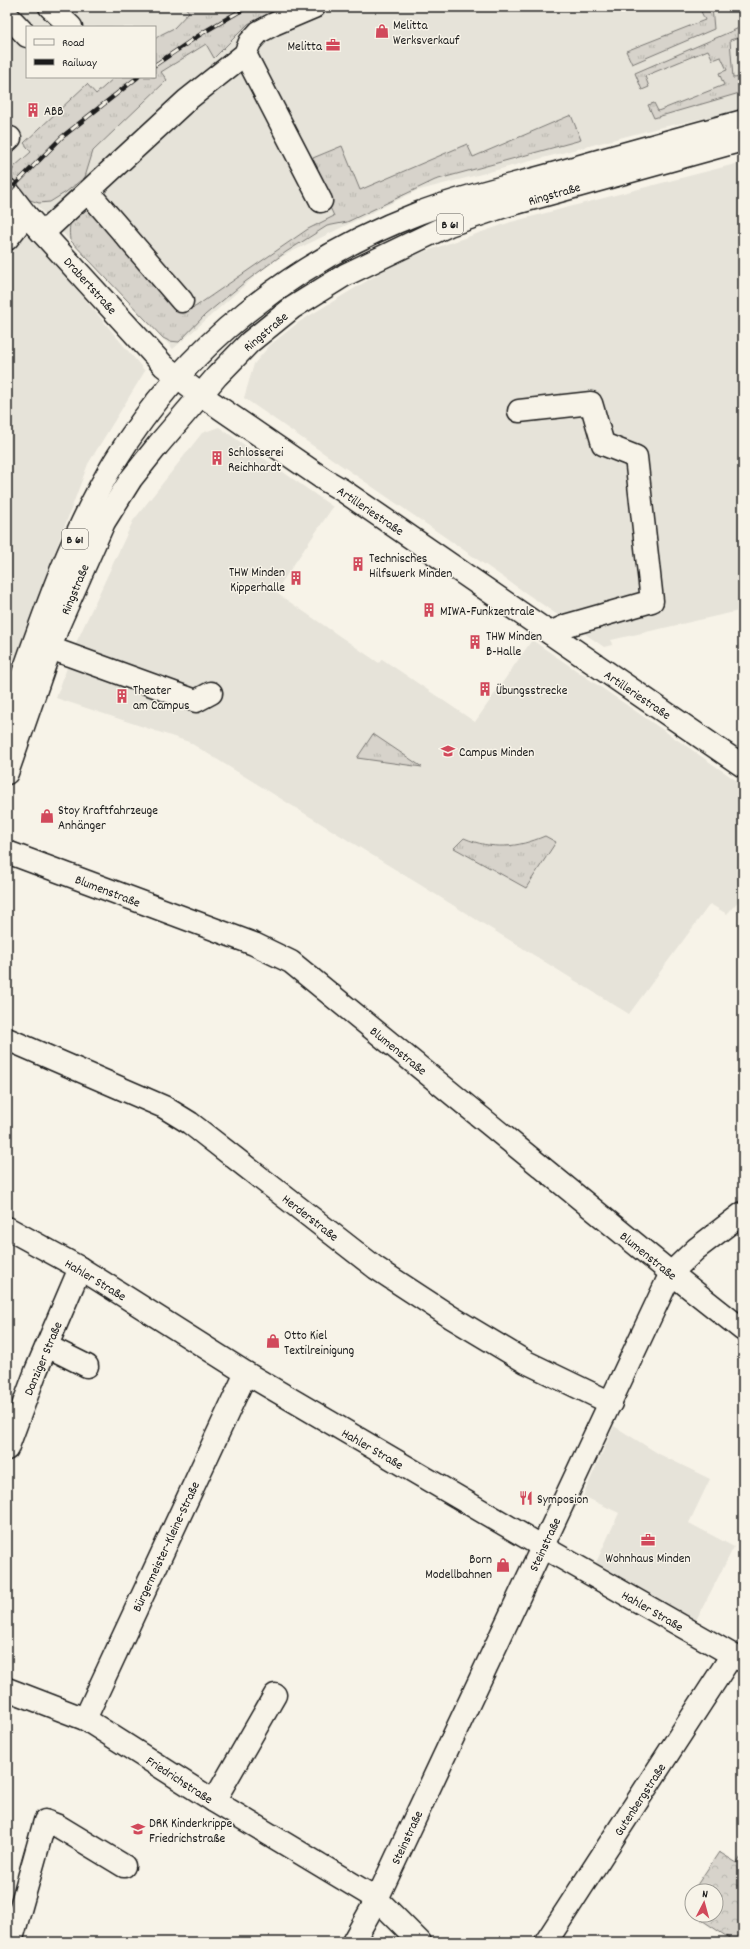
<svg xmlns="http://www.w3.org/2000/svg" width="750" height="1949" font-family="Dekko,sans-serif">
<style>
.built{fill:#e6e3d9;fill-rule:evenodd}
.grass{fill:url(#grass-tufts);stroke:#7a7874}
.forest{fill:url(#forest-crowns);stroke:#7a7874}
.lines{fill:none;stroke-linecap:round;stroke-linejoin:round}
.minor-casing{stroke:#1c1c1c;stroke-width:25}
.major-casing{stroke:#1c1c1c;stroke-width:25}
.minor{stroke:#f7f3e8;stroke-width:22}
.major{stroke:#f7f3e8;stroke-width:22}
.rail-casing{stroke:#1c1c1c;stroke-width:4.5}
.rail{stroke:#f7f3e8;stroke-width:3;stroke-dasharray:9;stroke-linecap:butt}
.labels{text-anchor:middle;stroke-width:3;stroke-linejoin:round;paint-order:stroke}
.shield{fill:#f7f3e8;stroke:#5e5c59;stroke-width:1}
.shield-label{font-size:12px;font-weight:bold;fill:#1c1c1c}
.poi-label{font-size:13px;fill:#1c1c1c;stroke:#f7f3e8;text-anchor:start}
.street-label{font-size:13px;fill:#1c1c1c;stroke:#f7f3e8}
</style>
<defs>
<pattern id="grass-tufts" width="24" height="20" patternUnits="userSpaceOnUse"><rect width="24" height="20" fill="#d7d3cb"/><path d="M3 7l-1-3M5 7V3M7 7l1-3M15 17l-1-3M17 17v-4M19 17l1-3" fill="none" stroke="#b8b5ae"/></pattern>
<pattern id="forest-crowns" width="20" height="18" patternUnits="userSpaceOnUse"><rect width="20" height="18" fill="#d7d3cb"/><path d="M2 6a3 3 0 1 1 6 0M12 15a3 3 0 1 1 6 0" fill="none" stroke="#b8b5ae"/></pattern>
</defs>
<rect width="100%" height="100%" fill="#f7f3e8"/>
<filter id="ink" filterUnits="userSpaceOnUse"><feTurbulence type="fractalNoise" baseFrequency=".025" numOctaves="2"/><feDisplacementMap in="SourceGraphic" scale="8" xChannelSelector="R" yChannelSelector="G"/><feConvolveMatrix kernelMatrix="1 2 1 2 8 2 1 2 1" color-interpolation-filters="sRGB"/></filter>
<g filter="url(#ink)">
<!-- built -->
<g class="built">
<path d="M 7,7 L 743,7 L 743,110 L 658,128 L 416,191 L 271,262 L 173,349 L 7,174 ZM 27,27 L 155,27 L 155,77 L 27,77 Z"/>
<polygon points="743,162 743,610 611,640 612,645 604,647 244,398 254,364 270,345 299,322 403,259 511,222"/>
<polygon points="7,206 145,371 88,464 7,680"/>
<polygon points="219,427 333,507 275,592 379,663 382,659 475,722 532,640 743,785 743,896 727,914 710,904 629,1014 189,742 56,698 76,643 133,521 202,433"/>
<polygon points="614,1426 659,1454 710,1479 689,1523 734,1547 694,1624 594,1567 619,1513 583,1496"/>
</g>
<!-- grass -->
<g class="grass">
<polygon points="185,7 282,7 248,24 214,58 206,44 161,72 167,80 93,151 85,177 66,192 50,202 39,203 30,200 13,181 11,173 15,166 31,152 24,143 87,84 96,94 115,77 155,77 155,39 160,35 174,28 189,12"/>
<polygon points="699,7 712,7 714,29 632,64 626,51 705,20"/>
<polygon points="739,28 740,37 730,40 733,78 743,77 743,92 654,118 648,105 654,103 658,111 724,85 719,73 727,70 721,57 713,60 708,50 645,76 649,87 642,90 635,73"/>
<path d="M 571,115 L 581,140 L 435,180 L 347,222 L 327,226 L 286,252 L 245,282 L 205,315 L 179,342 L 169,341 L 163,338 L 70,240 C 68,221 71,219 85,207 L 98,220 L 171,305 L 177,311 L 195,307 L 308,229 L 334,216 L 308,160 L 342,146 L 360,190 L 467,144 L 473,157 Z"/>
<polygon points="373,734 422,767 357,758"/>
<path d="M 545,836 L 556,842 L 526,888 L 454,848 L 464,838 C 492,850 517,848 545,836 Z"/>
</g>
<!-- forest -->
<polygon class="forest" points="719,1852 737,1863 743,1854 743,1942 735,1942 694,1915 716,1915 716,1891 693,1891"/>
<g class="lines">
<defs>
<g id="minor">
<polyline points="50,7 71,27"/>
<polyline points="7,15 27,36"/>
<polyline points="245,54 321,201"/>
<polyline points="7,141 10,138"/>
<polyline points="7,190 26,215 164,366 201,395 325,480 342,490 743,766"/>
<polyline points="88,192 182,301"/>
<polyline points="43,233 187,100 245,54 250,42 259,32 274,24 314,7"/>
<polyline points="7,239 26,215"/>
<polyline points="519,411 591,403 603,444 636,457 652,601 568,625 550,633"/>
<polyline points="50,648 196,701 211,693"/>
<polyline points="7,852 254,944 291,962 671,1273 743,1330"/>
<polyline points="7,1039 164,1107 190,1123 376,1268 451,1317 526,1362 611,1403"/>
<polyline points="7,1228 80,1268 246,1373 543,1547 743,1661"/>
<polyline points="47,1346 87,1366"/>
<polyline points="7,1449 36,1371 80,1268"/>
<polyline points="7,1689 85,1719 214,1801 377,1899 420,1942"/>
<polyline points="85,1719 246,1373"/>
<polyline points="214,1801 275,1695"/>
<polyline points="11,1942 45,1821 58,1826 124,1866"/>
<polyline points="353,1942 377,1899 671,1273 696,1249 743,1213"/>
<polyline points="546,1942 732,1655"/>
</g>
<g id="major">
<path d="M 7,719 C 38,632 67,540 115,461 C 185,346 294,261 419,213 C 463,196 510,186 556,173 C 618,155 681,138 743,121"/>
<polyline points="7,773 58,626 104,522 131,479 158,445 217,376 250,342 292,308 345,275 449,225 502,207 743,140"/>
</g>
</defs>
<!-- minor casing -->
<use href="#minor" class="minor-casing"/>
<!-- major casing -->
<use href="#major" class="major-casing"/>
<!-- minor -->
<use href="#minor" class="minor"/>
<!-- major -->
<use href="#major" class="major"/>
<defs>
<g id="rail">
<polyline points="155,65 204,32 247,7"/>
<polyline points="7,193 62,137 138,77"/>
</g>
</defs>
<!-- rail casing -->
<use href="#rail" class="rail-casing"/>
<!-- rail -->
<use href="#rail" class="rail"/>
</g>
</g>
<!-- icons -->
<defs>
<symbol id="shop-bare" viewBox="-9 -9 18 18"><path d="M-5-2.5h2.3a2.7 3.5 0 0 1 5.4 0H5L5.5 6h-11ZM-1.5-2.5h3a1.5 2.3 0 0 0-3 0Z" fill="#d1495b" stroke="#f7f3e8" stroke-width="2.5" paint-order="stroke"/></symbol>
<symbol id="office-bare" viewBox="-9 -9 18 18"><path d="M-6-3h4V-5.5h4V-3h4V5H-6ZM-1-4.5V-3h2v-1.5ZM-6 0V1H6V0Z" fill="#d1495b" stroke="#f7f3e8" stroke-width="2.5" paint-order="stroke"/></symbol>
<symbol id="building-bare" viewBox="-9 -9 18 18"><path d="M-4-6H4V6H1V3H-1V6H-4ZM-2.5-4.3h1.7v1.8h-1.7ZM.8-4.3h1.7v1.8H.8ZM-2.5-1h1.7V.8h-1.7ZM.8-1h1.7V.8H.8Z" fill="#d1495b" stroke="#f7f3e8" stroke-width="2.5" paint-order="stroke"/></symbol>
<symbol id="university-bare" viewBox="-9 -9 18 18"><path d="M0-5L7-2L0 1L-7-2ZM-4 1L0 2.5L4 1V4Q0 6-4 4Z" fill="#d1495b" stroke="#f7f3e8" stroke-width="2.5" paint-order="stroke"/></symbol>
<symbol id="restaurant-bare" viewBox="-9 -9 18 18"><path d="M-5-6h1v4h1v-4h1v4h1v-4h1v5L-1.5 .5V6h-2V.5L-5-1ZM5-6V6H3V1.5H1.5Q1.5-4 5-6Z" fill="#d1495b" stroke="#f7f3e8" stroke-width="2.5" paint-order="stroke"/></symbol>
<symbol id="school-bare" viewBox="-9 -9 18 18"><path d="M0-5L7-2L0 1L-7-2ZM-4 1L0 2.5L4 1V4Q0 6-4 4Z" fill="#d1495b" stroke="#f7f3e8" stroke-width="2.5" paint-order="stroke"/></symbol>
</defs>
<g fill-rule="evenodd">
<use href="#shop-bare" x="372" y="21" width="20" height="20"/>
<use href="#office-bare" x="323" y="35" width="20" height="20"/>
<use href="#building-bare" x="23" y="100" width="20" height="20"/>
<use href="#building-bare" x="207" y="448" width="20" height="20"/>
<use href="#building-bare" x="348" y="554" width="20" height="20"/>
<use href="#building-bare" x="286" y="568" width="20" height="20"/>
<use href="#building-bare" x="419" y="600" width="20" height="20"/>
<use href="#building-bare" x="465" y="632" width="20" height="20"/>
<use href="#building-bare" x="475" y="679" width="20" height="20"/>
<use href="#building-bare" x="112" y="686" width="20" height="20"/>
<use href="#university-bare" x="438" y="741" width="20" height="20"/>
<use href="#shop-bare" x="37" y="806" width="20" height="20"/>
<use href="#shop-bare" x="263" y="1331" width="20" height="20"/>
<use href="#restaurant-bare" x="516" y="1488" width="20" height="20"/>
<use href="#office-bare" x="638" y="1530" width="20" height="20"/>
<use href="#shop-bare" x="493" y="1555" width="20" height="20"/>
<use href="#school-bare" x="128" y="1819" width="20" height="20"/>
</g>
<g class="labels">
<!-- shield labels -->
<g class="shield">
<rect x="437" y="214" width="26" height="20" rx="3"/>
<rect x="62" y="529" width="26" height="20" rx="3"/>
</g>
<g class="shield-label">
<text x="450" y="228">B 61</text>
<text x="75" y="543">B 61</text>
</g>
<!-- poi labels -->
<g class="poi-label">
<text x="393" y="29">Melitta<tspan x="393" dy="15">Werksverkauf</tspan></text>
<text x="322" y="50" text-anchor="end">Melitta</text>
<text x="44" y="115">ABB</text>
<text x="228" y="456">Schlosserei<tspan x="228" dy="15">Reichhardt</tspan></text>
<text x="369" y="562">Technisches<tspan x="369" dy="15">Hilfswerk Minden</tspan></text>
<text x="285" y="576" text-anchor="end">THW Minden<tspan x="285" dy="15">Kipperhalle</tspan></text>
<text x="440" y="615">MIWA-Funkzentrale</text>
<text x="486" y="640">THW Minden<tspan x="486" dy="15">B-Halle</tspan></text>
<text x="133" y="694">Theater<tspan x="133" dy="15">am Campus</tspan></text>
<text x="496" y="694">Übungsstrecke</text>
<text x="459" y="756">Campus Minden</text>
<text x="58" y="814">Stoy Kraftfahrzeuge<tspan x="58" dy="15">Anhänger</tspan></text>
<text x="284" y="1339">Otto Kiel<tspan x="284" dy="15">Textilreinigung</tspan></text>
<text x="537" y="1503">Symposion</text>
<text x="648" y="1562" text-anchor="middle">Wohnhaus Minden</text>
<text x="492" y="1563" text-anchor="end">Born<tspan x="492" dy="15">Modellbahnen</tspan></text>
<text x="149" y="1827">DRK Kinderkrippe<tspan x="149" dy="15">Friedrichstraße</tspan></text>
</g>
<!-- street labels -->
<g class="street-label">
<text transform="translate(554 193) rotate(-16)" y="5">Ringstraße</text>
<text transform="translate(91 285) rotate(48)" y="5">Drabertstraße</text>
<text transform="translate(265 331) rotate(-40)" y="5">Ringstraße</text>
<text transform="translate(371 510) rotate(34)" y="5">Artilleriestraße</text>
<text transform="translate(74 589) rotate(-67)" y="5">Ringstraße</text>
<text transform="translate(638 694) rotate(34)" y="5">Artilleriestraße</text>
<text transform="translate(108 890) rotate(21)" y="5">Blumenstraße</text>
<text transform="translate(399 1050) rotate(39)" y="5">Blumenstraße</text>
<text transform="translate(311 1217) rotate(38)" y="5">Herderstraße</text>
<text transform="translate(649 1255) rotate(39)" y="5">Blumenstraße</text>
<text transform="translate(96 1279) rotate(31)" y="5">Hahler Straße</text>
<text transform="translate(42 1358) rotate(-67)" y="5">Danziger Straße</text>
<text transform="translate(373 1448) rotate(30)" y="5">Hahler Straße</text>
<text transform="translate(544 1544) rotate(-65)" y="5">Steinstraße</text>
<text transform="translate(165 1546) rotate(-65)" y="5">Bürgermeister-Kleine-Straße</text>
<text transform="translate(653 1610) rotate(30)" y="5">Hahler Straße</text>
<text transform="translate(180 1779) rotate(33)" y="5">Friedrichstraße</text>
<text transform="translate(639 1799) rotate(-57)" y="5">Gutenbergstraße</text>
<text transform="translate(406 1837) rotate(-65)" y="5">Steinstraße</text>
</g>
</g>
<!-- margin -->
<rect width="750" height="1949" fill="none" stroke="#f7f3e8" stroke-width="24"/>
<rect x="12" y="12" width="726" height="1925" fill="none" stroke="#1c1c1c" stroke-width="1.5" filter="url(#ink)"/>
<!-- legend -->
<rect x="26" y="26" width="130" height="52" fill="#f7f3e8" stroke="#9f9d96"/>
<rect x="34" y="39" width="20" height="6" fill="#f7f3e8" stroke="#9f9d96"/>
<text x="62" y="46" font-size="12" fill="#1c1c1c">Road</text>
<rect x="34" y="59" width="20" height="6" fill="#1c1c1c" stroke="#9f9d96"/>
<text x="62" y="66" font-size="12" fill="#1c1c1c">Railway</text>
<!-- north arrow -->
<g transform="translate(704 1903) rotate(6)"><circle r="19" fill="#f7f3e8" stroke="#9f9d96"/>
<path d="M0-3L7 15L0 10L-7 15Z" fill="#d1495b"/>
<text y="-6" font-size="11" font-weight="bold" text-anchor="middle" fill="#1c1c1c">N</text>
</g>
</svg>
